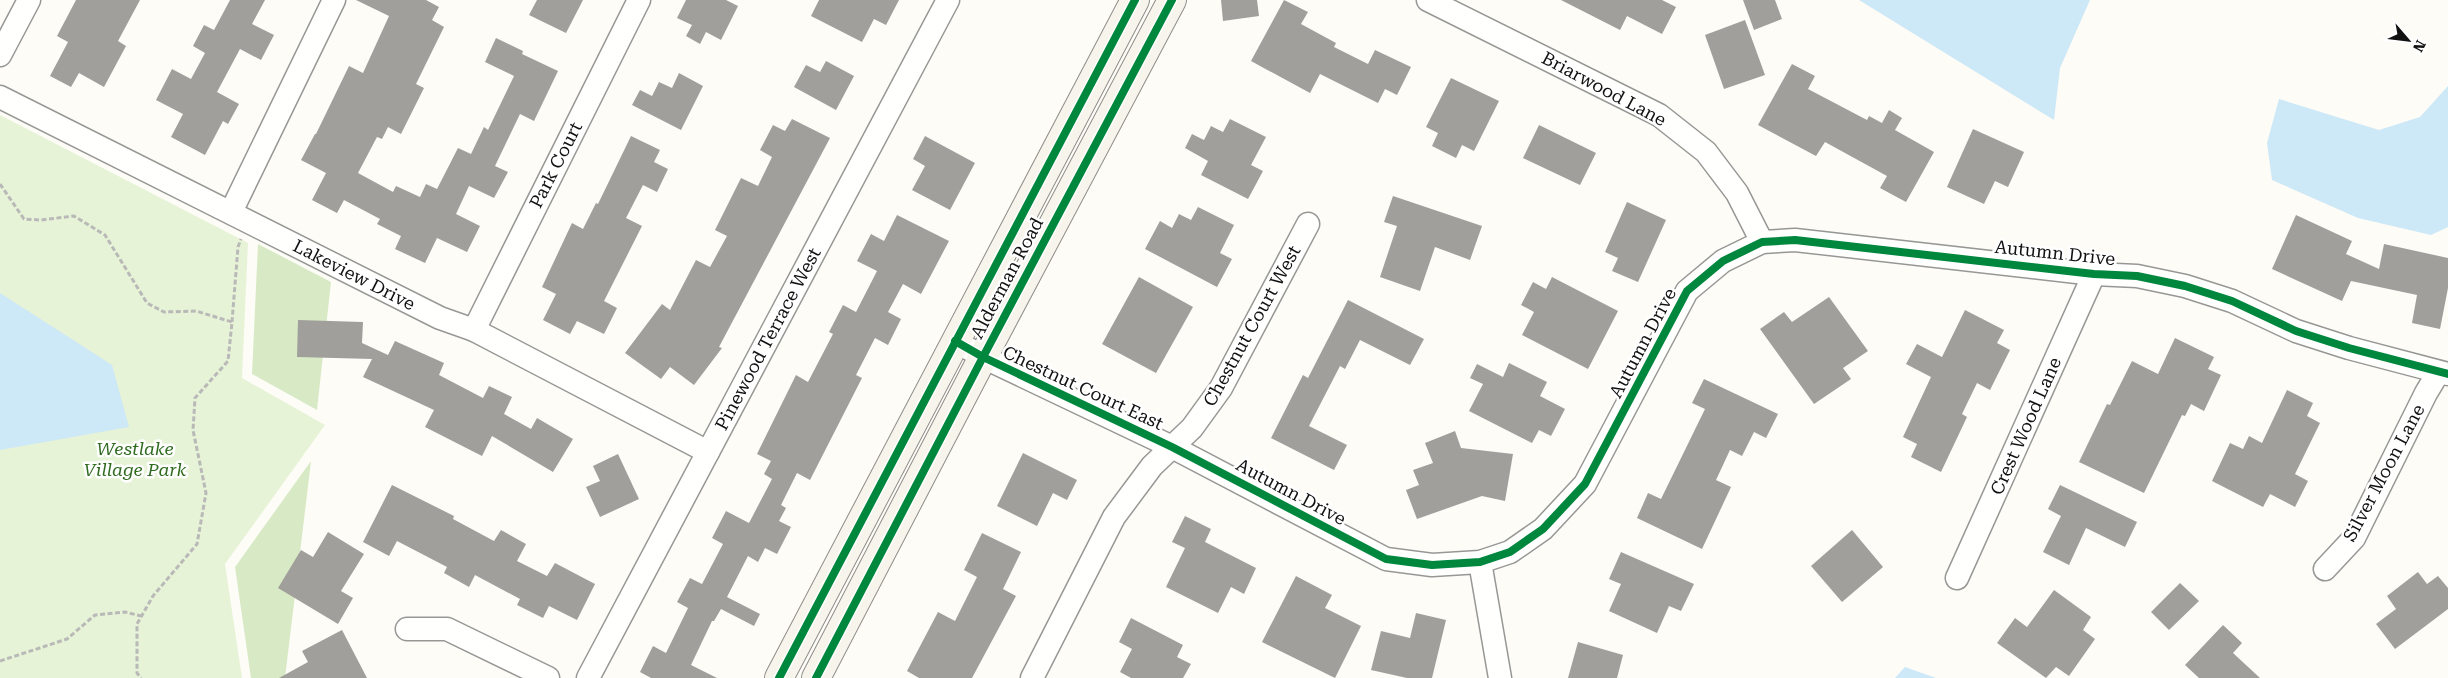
<svg xmlns="http://www.w3.org/2000/svg" width="2448" height="678" font-family="'Roboto Serif',serif">
<style>
.green{fill:#e7f3d7}
.forest{fill:#d8eac5}
.water{fill:#cde8f7}
.building{fill:#a19f9c}
.lines{fill:none;stroke-linecap:round;stroke-linejoin:round}
.minor-casing{stroke:#979795;stroke-width:25}
.secondary-casing{stroke:#8e8d8b;stroke-width:30}
.path{stroke:#b9b9b8;stroke-width:3;stroke-dasharray:5 2.5;stroke-linecap:butt}
.minor{stroke:#fffffe;stroke-width:22}
.secondary{stroke:#f6f4eb;stroke-width:28}
.cycleway-casing{stroke:#fff;stroke-width:11}
.cycleway{stroke:#00873e;stroke-width:8}
.labels{text-anchor:middle;stroke-width:5;stroke-linejoin:round;paint-order:stroke}
.street-label{font-size:18px;fill:#111;stroke:#fff}
.park-label{font-size:18px;font-style:italic;fill:#2f6b1f;stroke:#fff}
</style>
<rect width="100%" height="100%" fill="#fdfcf7"/>
<!-- green -->
<polygon class="green" points="0,115 248,243 242,378 325,425 225,564 242,678 0,678"/>
<!-- forest -->
<g class="forest">
<polygon points="258,244 331,282 317,410 252,374"/>
<polygon points="311,461 285,678 251,678 235,567"/>
</g>
<!-- water -->
<g class="water">
<polygon points="1859,0 2090,0 2060,68 2054,120"/>
<polygon points="2448,86 2448,227 2431,235 2358,218 2272,180 2267,143 2279,99 2379,130 2420,117"/>
<polygon points="0,293 112,365 129,427 0,450"/>
<polygon points="1905,667 1936,678 1895,678"/>
</g>
<!-- building -->
<g class="building">
<polygon points="76,0 140,0 118,41 126,46 104,87 79,73 71,87 50,76 68,42 57,36"/>
<polygon points="230,0 265,0 252,24 274,35 261,60 240,49 217,92 239,104 228,124 223,121 205,155 171,137 183,114 156,100 172,69 191,79 205,53 193,46 204,25 214,30"/>
<polygon points="356,0 426,0 439,7 432,20 444,27 416,84 424,88 401,134 388,127 382,139 377,137 358,173 393,192 396,186 420,197 426,184 437,189 458,148 471,154 484,127 488,130 514,76 485,62 496,38 523,51 522,54 558,71 534,121 520,114 495,166 508,172 494,198 469,186 456,214 480,226 467,252 437,238 425,263 395,249 401,236 377,224 380,219 344,200 337,213 312,200 326,173 301,160 315,134 316,134 349,66 363,73 389,16"/>
<polygon points="537,0 583,0 566,33 529,15"/>
<polygon points="686,0 726,0 738,6 721,40 706,32 700,44 686,36 692,25 677,18"/>
<polygon points="819,0 899,0 886,25 874,19 862,42 811,16"/>
<polygon points="1221,0 1257,0 1259,16 1223,21"/>
<polygon points="1284,0 1308,12 1301,24 1336,43 1334,47 1368,64 1375,50 1411,67 1397,95 1385,89 1378,103 1320,74 1310,93 1251,61"/>
<polygon points="1561,0 1662,0 1676,7 1662,34 1627,16 1620,30"/>
<polygon points="1743,0 1775,0 1782,19 1754,30"/>
<polygon points="1745,20 1765,75 1724,89 1705,35"/>
<polygon points="826,61 854,76 836,110 794,87 806,65 820,72"/>
<polygon points="1792,64 1815,76 1808,89 1867,120 1869,116 1882,123 1889,110 1902,118 1895,130 1934,152 1906,202 1880,188 1887,176 1825,142 1816,156 1758,125"/>
<polygon points="679,73 703,86 681,130 632,105 640,90 652,96 659,82 672,88"/>
<polygon points="1451,78 1499,101 1474,151 1462,145 1456,158 1432,146 1438,133 1426,127"/>
<polygon points="792,119 830,138 719,347 722,348 694,385 670,367 661,379 625,353 662,304 670,310 696,260 710,267 727,236 715,230 741,178 758,186 772,157 760,150 773,125 785,131"/>
<polygon points="1230,119 1266,137 1251,165 1263,171 1248,199 1201,175 1208,161 1185,148 1192,134 1204,140 1211,126 1223,132"/>
<polygon points="1539,125 1596,153 1580,185 1523,158"/>
<polygon points="1973,129 2024,152 2008,187 1995,181 1984,204 1947,187"/>
<polygon points="631,136 660,150 654,162 668,169 657,192 643,185 626,218 642,226 604,301 617,308 604,334 577,321 570,334 543,320 556,294 542,287 572,223 583,229 596,203 598,204"/>
<polygon points="925,136 975,163 950,210 912,190 925,166 913,159"/>
<polygon points="1393,196 1482,226 1470,260 1435,247 1420,291 1380,277 1397,226 1384,222"/>
<polygon points="1627,202 1666,220 1638,282 1612,271 1618,258 1605,252"/>
<polygon points="1198,207 1234,225 1220,253 1232,259 1217,287 1145,249 1160,221 1172,228 1179,214 1191,220"/>
<polygon points="897,215 949,241 921,294 903,284 888,312 901,319 888,345 875,338 856,375 862,378 810,480 797,473 781,505 786,508 779,521 791,527 777,554 765,548 758,562 748,556 727,597 760,614 754,626 721,609 714,621 712,621 691,665 717,678 651,678 640,672 653,646 666,653 688,608 677,602 690,578 702,584 723,544 712,538 726,511 749,523 772,479 764,474 771,461 757,454 796,375 808,382 833,334 829,332 843,305 856,312 877,271 857,261 871,234 884,241"/>
<polygon points="2296,215 2352,241 2346,254 2379,269 2384,244 2448,258 2448,288 2440,329 2412,323 2417,295 2351,281 2342,301 2272,269"/>
<polygon points="1139,277 1193,307 1156,373 1102,344"/>
<polygon points="1552,277 1618,311 1588,369 1522,335 1534,312 1521,305 1533,282 1546,289"/>
<polygon points="1829,297 1868,351 1843,368 1851,379 1814,404 1760,329 1784,312 1792,322"/>
<polygon points="1348,300 1424,339 1410,365 1360,340 1345,369 1340,366 1309,426 1347,445 1334,470 1271,438 1303,375 1308,378"/>
<polygon points="1965,310 2004,330 1997,343 2010,350 1990,390 1977,383 1962,414 1967,417 1941,472 1911,457 1917,444 1903,437 1931,377 1906,364 1917,344 1942,357"/>
<polygon points="298,320 363,322 362,343 388,355 395,341 444,363 439,375 483,398 489,386 512,397 504,414 531,429 537,418 573,439 553,472 492,436 482,456 425,427 434,410 363,377 372,359 297,357"/>
<polygon points="2175,338 2214,357 2208,369 2221,375 2204,411 2191,404 2185,416 2182,415 2144,493 2079,462 2107,404 2110,405 2132,361 2158,374"/>
<polygon points="1509,363 1547,382 1540,396 1565,409 1551,436 1539,430 1532,443 1469,411 1483,384 1470,378 1477,364 1503,377"/>
<polygon points="1704,379 1778,414 1766,438 1754,432 1742,456 1730,450 1716,480 1731,487 1702,549 1637,518 1648,493 1661,499 1705,409 1692,403"/>
<polygon points="2287,390 2313,403 2307,416 2320,423 2295,474 2308,481 2295,507 2270,494 2263,507 2212,481 2230,443 2243,449 2249,436 2262,443"/>
<polygon points="1455,431 1461,448 1513,454 1505,501 1482,496 1417,519 1406,490 1419,485 1413,470 1433,463 1425,443"/>
<polygon points="1023,453 1077,480 1067,500 1053,493 1037,526 997,506"/>
<polygon points="618,454 639,499 600,517 586,487 600,481 593,466"/>
<polygon points="392,485 454,516 453,519 494,541 501,530 526,544 517,561 547,576 555,563 595,584 577,620 549,606 543,618 517,605 520,599 475,575 469,587 444,573 447,567 397,541 389,556 363,542"/>
<polygon points="2060,485 2137,522 2125,547 2086,528 2069,565 2043,552 2061,516 2048,509"/>
<polygon points="1185,516 1211,529 1205,542 1256,568 1244,594 1231,587 1218,613 1166,587 1185,548 1172,542"/>
<polygon points="1852,530 1883,567 1842,602 1811,566"/>
<polygon points="328,532 364,554 341,591 353,598 338,624 278,588 301,550 313,557"/>
<polygon points="982,533 1021,552 1003,589 1016,596 972,678 919,678 907,671 938,612 955,621 977,577 964,570"/>
<polygon points="1621,552 1694,584 1681,611 1669,606 1657,633 1609,611 1621,584 1609,579"/>
<polygon points="2418,572 2427,584 2438,576 2448,588 2448,609 2395,649 2376,624 2396,609 2387,596"/>
<polygon points="1296,576 1332,595 1325,608 1361,626 1335,678 1262,642"/>
<polygon points="2180,583 2199,601 2169,630 2151,612"/>
<polygon points="2054,590 2091,617 2083,630 2095,639 2069,676 2056,667 2046,678 1997,643 2015,618 2027,627"/>
<polygon points="1416,613 1446,620 1432,678 1407,678 1371,670 1381,631 1410,638"/>
<polygon points="1131,618 1183,645 1177,657 1191,664 1183,678 1131,678 1120,672 1132,649 1119,642"/>
<polygon points="2223,625 2242,643 2233,653 2260,678 2199,678 2185,665"/>
<polygon points="342,630 367,678 279,678 308,662 302,651"/>
<polygon points="1578,642 1623,655 1617,678 1568,678"/>
</g>
<g class="lines">
<defs>
<g id="minor">
<polyline points="1428,0 1659,115 1706,152 1737,193 1762,242"/>
<polyline points="0,55 29,0"/>
<polyline points="0,97 440,318 474,330 708,452"/>
<polyline points="231,212 334,0"/>
<polyline points="474,330 639,0"/>
<polyline points="955,341 983,357 1172,447 1386,559 1432,565 1480,562 1510,552 1543,529 1585,484 1687,291 1723,261 1762,242 1795,240 2094,274 2137,276 2185,286 2232,301 2296,331 2349,348 2448,374"/>
<polyline points="1480,562 1500,678"/>
<polyline points="2325,569 2354,538 2426,393 2438,373"/>
<polyline points="1957,578 2094,274"/>
<polyline points="407,629 447,629 548,678"/>
<polyline points="588,678 948,0"/>
<polyline points="1032,678 1114,517 1152,466 1192,428 1221,388 1308,224"/>
</g>
<g id="secondary">
<polyline points="779,678 1135,0"/>
<polyline points="816,678 983,357 1172,0"/>
</g>
</defs>
<!-- minor casing -->
<use href="#minor" class="minor-casing"/>
<!-- secondary casing -->
<use href="#secondary" class="secondary-casing"/>
<!-- path -->
<g class="path">
<polyline points="0,184 24,219 41,220 74,216 105,235 147,303 164,312 196,311 232,322 228,361 195,398 193,430 206,493 197,544 153,596 137,624 137,673 141,678"/>
<polyline points="232,322 238,247 241,239"/>
<polyline points="0,661 67,639 95,615 125,612 141,616"/>
</g>
<!-- minor -->
<use href="#minor" class="minor"/>
<!-- secondary -->
<use href="#secondary" class="secondary"/>
<defs>
<g id="cycleway">
<polyline points="955,341 983,357 1172,447 1386,559 1432,565 1480,562 1510,552 1543,529 1585,484 1687,291 1723,261 1762,242 1795,240 2094,274 2137,276 2185,286 2232,301 2296,331 2349,348 2448,374"/>
<polyline points="779,678 1135,0"/>
<polyline points="816,678 983,357 1172,0"/>
</g>
</defs>
<!-- cycleway casing -->
<use href="#cycleway" class="cycleway-casing"/>
<!-- cycleway -->
<use href="#cycleway" class="cycleway"/>
</g>
<g class="labels">
<!-- street labels -->
<g class="street-label">
<text transform="translate(1604 89) rotate(28)" y="6">Briarwood Lane</text>
<text transform="translate(556 165) rotate(-63)" y="6">Park Court</text>
<text transform="translate(2055 253) rotate(6)" y="6">Autumn Drive</text>
<text transform="translate(354 275) rotate(27)" y="6">Lakeview Drive</text>
<text transform="translate(1007 278) rotate(-62)" y="6">Alderman Road</text>
<text transform="translate(1252 326) rotate(-61)" y="6">Chestnut Court West</text>
<text transform="translate(768 339) rotate(-62)" y="6">Pinewood Terrace West</text>
<text transform="translate(1643 343) rotate(-62)" y="6">Autumn Drive</text>
<text transform="translate(1083 388) rotate(25)" y="6">Chestnut Court East</text>
<text transform="translate(2026 426) rotate(-66)" y="6">Crest Wood Lane</text>
<text transform="translate(2384 473) rotate(-62)" y="6">Silver Moon Lane</text>
<text transform="translate(1291 492) rotate(28)" y="6">Autumn Drive</text>
</g>
<!-- park labels -->
<g class="park-label">
<text x="135" y="455">Westlake<tspan x="135" dy="21">Village Park</tspan></text>
</g>
</g>
<!-- north arrow -->
<g transform="translate(2408 40) rotate(118)" stroke="#ffffff" stroke-width="4" paint-order="stroke">
<path d="M0-4L9 19L0 12L-9 19Z" fill="#111111"/>
<text y="-8" font-size="14" font-weight="bold" text-anchor="middle" fill="#111111">N</text>
</g>
</svg>
